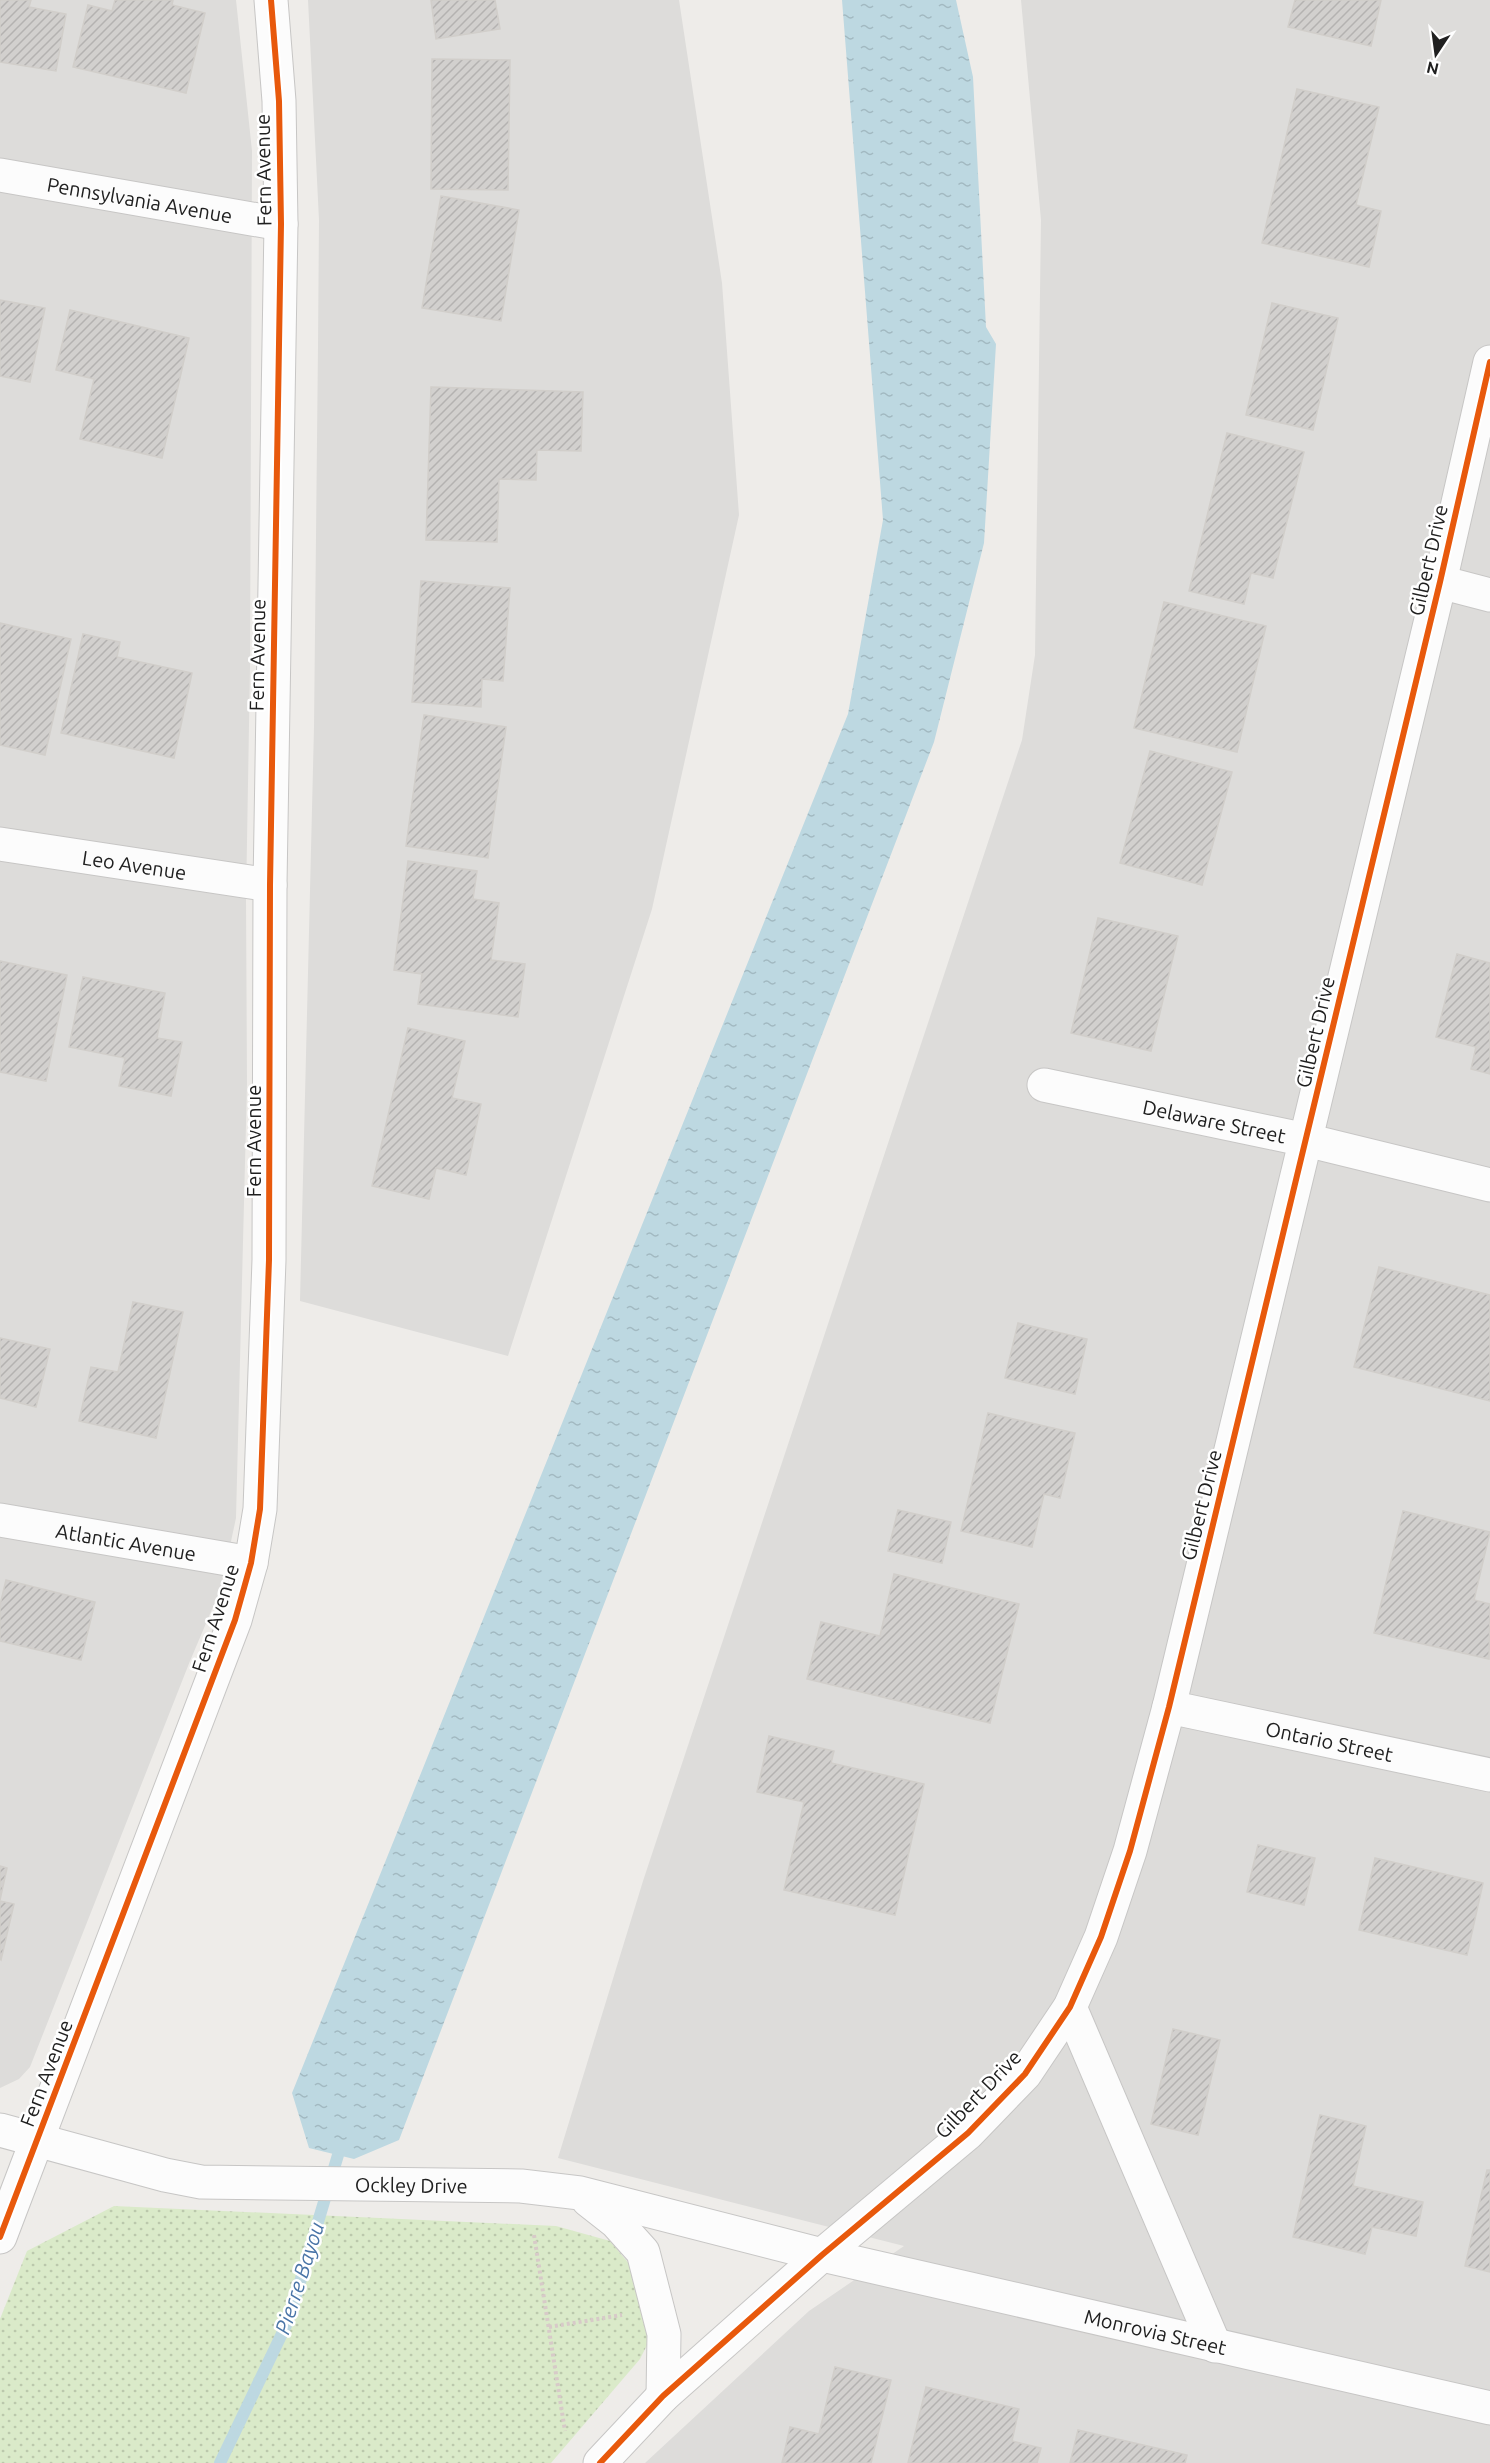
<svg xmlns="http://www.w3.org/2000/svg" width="1490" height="2463" font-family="Ubuntu,sans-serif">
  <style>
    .residential { fill: #dddcda }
    .grass { fill: url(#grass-dots) }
    .water { fill: url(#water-ripples) }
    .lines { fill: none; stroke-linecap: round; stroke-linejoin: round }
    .stream { stroke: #bdd8e1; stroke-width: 12 }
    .building { fill: url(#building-hatch); stroke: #d1ceca; stroke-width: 1.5 }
    .minor-casing { stroke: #c7c6c5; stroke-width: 35 }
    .tertiary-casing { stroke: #c7c6c5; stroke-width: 35 }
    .path { stroke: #d7cac8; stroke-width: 4; stroke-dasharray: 3 3; stroke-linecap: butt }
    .minor { stroke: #fcfcfc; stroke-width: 33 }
    .tertiary { stroke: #fcfcfc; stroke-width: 33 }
    .cycleway-casing { stroke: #fff; stroke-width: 10 }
    .cycleway { stroke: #e8590c; stroke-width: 6 }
    .labels { text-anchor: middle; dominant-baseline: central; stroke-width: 5; stroke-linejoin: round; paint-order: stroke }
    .street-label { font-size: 20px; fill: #202020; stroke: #fff }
    .water-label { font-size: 21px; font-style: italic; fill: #4a75a7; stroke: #fff }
  </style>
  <defs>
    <pattern id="grass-dots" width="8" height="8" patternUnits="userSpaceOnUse" patternTransform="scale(1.5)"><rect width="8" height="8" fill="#daeac9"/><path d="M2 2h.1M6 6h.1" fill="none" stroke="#bbc8ac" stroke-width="1.8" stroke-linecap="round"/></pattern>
    <pattern id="water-ripples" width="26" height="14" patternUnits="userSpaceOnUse" patternTransform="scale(1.5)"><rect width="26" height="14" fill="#bdd8e1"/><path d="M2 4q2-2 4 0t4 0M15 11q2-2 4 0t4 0" fill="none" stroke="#a2b9c1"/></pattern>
    <pattern id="building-hatch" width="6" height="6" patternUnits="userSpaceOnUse" patternTransform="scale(1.5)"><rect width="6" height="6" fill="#d2d0ce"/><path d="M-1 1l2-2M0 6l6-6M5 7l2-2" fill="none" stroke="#b4b2b1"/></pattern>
  </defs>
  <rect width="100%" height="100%" fill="#eeece9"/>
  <path class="residential" d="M0 0H236L252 151 250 667 246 900 247 1084 236 1518 221 1588 190 1661 30 2067 19 2079 0 2088Z
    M308 0H679L722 283 739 515 652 909 508 1356 300 1301 314 727 318 346 319 220Z
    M1021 0H1490V2463H645L809 2311 904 2246 558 2158 643 1881 1022 740 1035 655 1041 220Z"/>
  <path class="grass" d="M114 2206 556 2226 610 2241 631 2266 649 2341 640 2359 551 2463H0V2319L27 2251Z"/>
  <path class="water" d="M842 0H956L973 77 986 327 996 344 984 543 934 742 399 2140 354 2159 309 2148 292 2093 848 714 883 520Z"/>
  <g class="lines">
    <path class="stream" d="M220 2463 289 2319 338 2155"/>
  </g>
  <path class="building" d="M0 0H31L29 7 66 14 56 71 0 62Z
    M115 0H173L172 5 205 13 186 93 73 67 88 5 112 11Z
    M431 0H495L500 29 436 39Z
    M1295 0H1381L1371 46 1288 27Z
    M432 59 510 60 508 190 431 189Z
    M1297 89 1379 107 1356 205 1381 211 1369 267 1262 243Z
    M441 196 519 210 501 321 422 308Z
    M0 300 45 308 30 382 0 376Z
    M1272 303 1338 318 1313 430 1246 415Z
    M70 310 189 338 162 458 80 439 94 379 56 370Z
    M431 387 583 392 581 451 537 450 536 480 499 479 497 542 426 540Z
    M1227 433 1304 452 1273 578 1251 573 1244 604 1189 591Z
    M421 581 510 588 503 681 482 679 481 707 412 702Z
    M1164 602 1266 626 1237 752 1134 728Z
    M0 623 71 639 45 755 0 745Z
    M83 634 120 642 117 657 192 673 174 758 61 733Z
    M424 715 506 727 488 858 406 846Z
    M1150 751 1232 772 1202 885 1120 863Z
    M408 861 477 871 473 899 499 903 491 960 525 964 518 1017 418 1004 422 974 394 970Z
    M1098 918 1178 936 1151 1051 1071 1033Z
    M1457 954 1490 963V1074L1471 1069 1476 1047 1436 1037Z
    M0 961 67 975 46 1081 0 1072Z
    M83 977 165 993 157 1038 182 1042 171 1096 119 1086 125 1058 69 1047Z
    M408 1028 465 1041 452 1098 481 1104 466 1175 436 1168 429 1199 372 1186Z
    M1379 1267 1490 1295V1401L1354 1367Z
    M133 1302 183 1312 156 1438 79 1421 91 1367 118 1372Z
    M1018 1323 1087 1339 1075 1394 1005 1378Z
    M0 1338 50 1349 36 1407 0 1398Z
    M988 1413 1075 1433 1060 1498 1044 1494 1032 1547 961 1531Z
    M898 1510 951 1522 942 1563 888 1551Z
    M1403 1511 1490 1532 1474 1600 1490 1604 1489 1659 1374 1633Z
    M894 1574 1019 1604 990 1723 807 1679 821 1622 880 1636Z
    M6 1580 95 1602 81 1660 0 1641V1605Z
    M769 1736 834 1751 831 1763 924 1784 895 1915 784 1890 804 1802 757 1792Z
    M1258 1845 1315 1858 1304 1905 1247 1892Z
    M1375 1858 1483 1883 1467 1955 1359 1930Z
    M0 1866 7 1868 0 1900Z
    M0 1901 14 1904 1 1960 0 1959Z
    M1173 2029 1220 2040 1198 2135 1151 2124Z
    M1320 2115 1366 2126 1353 2186 1423 2202 1416 2236 1372 2227 1365 2254 1293 2237Z
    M1487 2170H1490V2272L1465 2266Z
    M835 2367 891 2380 871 2463H782L790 2427 819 2434Z
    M926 2387 1019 2409 1012 2441 1041 2448 1037 2463H908Z
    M1078 2430 1187 2455 1185 2463H1070Z"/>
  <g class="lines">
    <g class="minor-casing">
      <g id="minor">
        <path id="s1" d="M0 175 281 224"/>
        <path d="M1440 582 1490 595"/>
        <path id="s2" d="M0 844 270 885"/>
        <path id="s3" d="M1044 1085 1306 1140 1490 1185"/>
        <path id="s4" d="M0 1520 251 1563"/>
        <path id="s5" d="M1169 1707 1490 1775"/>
        <path d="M1070 2007 1215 2346"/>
      </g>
    </g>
    <g class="tertiary-casing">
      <g id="tertiary">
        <path id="s6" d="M0 2130 165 2175 201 2182 521 2186 580 2193 822 2255 1490 2408"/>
        <path d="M588 2200 616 2222 643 2252 664 2334 663 2396"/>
        <path d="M0 2237 235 1620 251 1563 260 1509 269 1260 270 885 281 224 279 101 271 0"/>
        <path d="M600 2463 663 2396 822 2255 968 2133 1025 2074 1070 2007 1101 1937 1130 1851 1169 1707 1440 582 1490 362"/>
      </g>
    </g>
    <path class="path" d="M534 2235 565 2431
      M549 2327 622 2315"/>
    <use href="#minor" class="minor"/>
    <use href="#tertiary" class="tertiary"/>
    <g class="cycleway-casing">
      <path id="cycleway" d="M0 2237 235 1620 251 1563 260 1509 269 1260 270 885 281 224 279 101 271 0
        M600 2463 663 2396 822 2255 968 2133 1025 2074 1070 2007 1101 1937 1130 1851 1169 1707 1440 582 1490 362"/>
    </g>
    <use href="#cycleway" class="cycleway"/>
  </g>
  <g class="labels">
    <g class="street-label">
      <text transform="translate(263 170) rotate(-91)">Fern Avenue</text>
      <text stroke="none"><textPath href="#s1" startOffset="142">Pennsylvania Avenue</textPath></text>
      <text transform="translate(1428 560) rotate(-77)">Gilbert Drive</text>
      <text transform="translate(257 655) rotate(-89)">Fern Avenue</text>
      <text stroke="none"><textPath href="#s2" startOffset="136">Leo Avenue</textPath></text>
      <text transform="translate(1315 1032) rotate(-77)">Gilbert Drive</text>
      <text stroke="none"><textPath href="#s3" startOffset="174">Delaware Street</textPath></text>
      <text transform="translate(253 1141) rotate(-90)">Fern Avenue</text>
      <text transform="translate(1201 1505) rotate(-76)">Gilbert Drive</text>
      <text stroke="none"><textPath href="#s4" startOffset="128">Atlantic Avenue</textPath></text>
      <text transform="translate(215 1618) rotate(-72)">Fern Avenue</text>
      <text stroke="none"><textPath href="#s5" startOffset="164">Ontario Street</textPath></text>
      <text transform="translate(46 2073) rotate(-69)">Fern Avenue</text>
      <text transform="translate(978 2094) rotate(-46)">Gilbert Drive</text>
      <text stroke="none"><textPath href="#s6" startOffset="418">Ockley Drive</textPath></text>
      <text stroke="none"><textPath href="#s6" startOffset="1179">Monrovia Street</textPath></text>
    </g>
    <g class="water-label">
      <text transform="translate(299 2278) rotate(-72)">Pierre Bayou</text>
    </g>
  </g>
  <g transform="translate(1436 54) rotate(193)" stroke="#ffffff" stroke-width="4.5" paint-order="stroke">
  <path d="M0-4.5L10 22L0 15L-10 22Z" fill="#202020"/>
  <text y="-9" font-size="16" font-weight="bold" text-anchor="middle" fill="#202020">N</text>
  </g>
</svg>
